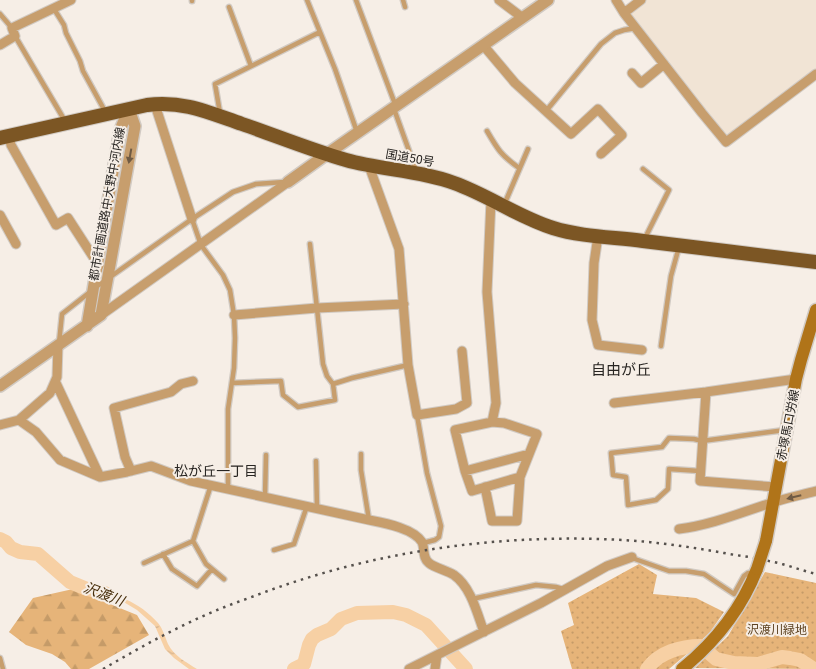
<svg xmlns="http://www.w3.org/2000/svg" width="816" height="669" font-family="Roboto,'Noto Sans JP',sans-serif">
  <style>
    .built { fill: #f1e4d5 }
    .forest { fill: url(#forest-firs) }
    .park { fill: url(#park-dots) }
    .water { fill: url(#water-ripples) }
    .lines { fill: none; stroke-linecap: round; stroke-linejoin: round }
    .river { stroke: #f7d0a4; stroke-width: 14 }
    .service-casing { stroke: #d1cac3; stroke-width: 7 }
    .minor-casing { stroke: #d1cac3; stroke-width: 11 }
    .tertiary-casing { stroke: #d1cac3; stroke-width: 14 }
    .secondary-casing { stroke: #d1cac3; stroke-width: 15 }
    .trunk-casing { stroke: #d1cac3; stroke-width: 16 }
    .service { stroke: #c79e6d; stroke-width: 4.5 }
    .minor { stroke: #c79e6d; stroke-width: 9 }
    .tertiary { stroke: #c79e6d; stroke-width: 11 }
    .secondary { stroke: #b07419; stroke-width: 12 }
    .trunk { stroke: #7c5624; stroke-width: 14 }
    .rail { stroke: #56514d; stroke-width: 2.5; stroke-dasharray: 2.5 5; stroke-linecap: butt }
    .secondary-bridge-casing { stroke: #d1cac3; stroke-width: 15; stroke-linecap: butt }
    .secondary-bridge { stroke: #b07419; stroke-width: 12 }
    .oneway { fill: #705b44 }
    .labels { text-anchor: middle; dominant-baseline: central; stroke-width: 4; stroke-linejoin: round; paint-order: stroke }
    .street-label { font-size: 12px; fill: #282522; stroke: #f6eee6 }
    .park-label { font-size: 12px; fill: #5d4221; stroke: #f6eee6 }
    .neighbourhood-label { font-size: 14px; fill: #282522; stroke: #f6eee6 }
    .water-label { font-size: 14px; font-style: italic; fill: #482f0c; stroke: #f6eee6 }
    .quarter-label { font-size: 15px; fill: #282522; stroke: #f6eee6 }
  </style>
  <defs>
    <pattern id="forest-firs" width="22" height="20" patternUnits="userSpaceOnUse" patternTransform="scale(1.25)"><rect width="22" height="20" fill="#e6b479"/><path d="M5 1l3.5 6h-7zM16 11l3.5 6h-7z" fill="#c59b68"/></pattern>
    <pattern id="park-dots" width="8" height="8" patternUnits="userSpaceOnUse" patternTransform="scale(1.25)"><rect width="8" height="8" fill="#e6b479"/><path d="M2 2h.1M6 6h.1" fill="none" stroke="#c59b68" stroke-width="1.8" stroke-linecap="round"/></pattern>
    <pattern id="water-ripples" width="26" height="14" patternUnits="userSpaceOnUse" patternTransform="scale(1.25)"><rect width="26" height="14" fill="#f7d0a4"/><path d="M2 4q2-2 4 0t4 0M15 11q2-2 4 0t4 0" fill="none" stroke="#d4b28d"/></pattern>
  </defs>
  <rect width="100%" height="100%" fill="#f6eee6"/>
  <path class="built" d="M646 0H816V69L726 138 628 14Z"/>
  <path class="forest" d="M73 589 137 615 149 635 89 669H71L65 662 52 654 26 645 9 632 33 598Z"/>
  <path class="park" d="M639 564 657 575 653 594 696 598 724 612 710 632 688 653 669 669H572L561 631 574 625 568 603Z
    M765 572 816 583V669L695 668 728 636Z"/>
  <path class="water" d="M88 587C114 593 140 602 158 623 163 629 165 637 168 644 174 656 186 662 197 669H189L174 658 165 649 155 626 137 610 122 601 107 595 86 590Z"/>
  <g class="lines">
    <path class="river" d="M0 539 6 542 11 548 20 552 38 554 70 582 87 589 105 593
      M294 669 304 664 309 645 312 639 317 635 331 629 341 619 357 613 393 612 406 615 426 625 466 669
      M647 669C659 652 681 646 701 646L716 659 734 663 758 664 782 657 790 658 800 660 814 669"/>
    <g class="service-casing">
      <path id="service" d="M192 0V1
        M307 0 335 69 357 132
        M356 0 395 104
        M403 0 405 7
        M229 7 251 66
        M54 9 64 25 66 33 80 61 83 71 106 113
        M0 14 12 28
        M15 36 65 121
        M394 109 416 170
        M546 111 601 44 615 33 624 30 636 28
        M220 113 215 84 320 32
        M487 131C498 150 501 155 519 168
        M643 169 669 190 644 240
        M504 205 528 149
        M192 219 201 245 223 275 230 290 234 315 235 338 234 368 228 409V489
        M310 244 323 364 327 376 333 384
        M96 287 192 219 233 192 256 184 284 182
        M59 343 62 314 90 292
        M661 346 671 276 679 247
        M232 383 281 381 283 395 298 407 335 400 333 384 352 378 408 365
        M417 415 427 473 441 526 439 537 435 540 423 543
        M361 454V470L369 520
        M316 461 317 508
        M700 471 669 469 668 489 656 500 628 505 626 477 613 475 611 453 662 447 669 438 694 439 702 441 785 430
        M211 485 193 541 206 564 224 579
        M265 497 266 455
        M274 550 294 544 307 506
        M163 554 172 569 197 586 212 569
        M632 558 669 571H686L704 574 734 594 744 576 748 573H754
        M144 563 193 541
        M472 599 536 585 556 587 563 589
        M0 658 3 669"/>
    </g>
    <g class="minor-casing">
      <path id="minor" d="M499 0 523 18
        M616 0 624 13
        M641 0 624 13 702 113 726 142 816 74
        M0 45 15 36 12 28 71 0
        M483 45 515 83 571 134 598 109 622 135 601 154
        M632 73 641 83 664 64
        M157 104V111L192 219
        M9 136 11 145 56 225 68 218 99 266
        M369 166 399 249 408 365 417 415 456 409 467 403 462 351
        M491 200 487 292 496 403 492 422 455 430 465 471 472 491 520 477 537 434 504 423 492 422
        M0 215 16 244
        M598 236 594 263 592 320 598 345 642 350
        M101 315 288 182
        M234 315 317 308 404 304
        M56 383 100 477
        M706 392 700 481 776 487
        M614 403 706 392 796 379
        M19 420 36 432 60 460 100 477 127 472 151 466 191 481 369 520C384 523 413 528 422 542 425 548 422 558 429 563 435 568 446 570 454 575 471 587 477 613 484 632
        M0 425 19 420 50 393 57 377 58 345
        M131 471 125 457 114 408 171 392 181 384 193 381
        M465 471 529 454
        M485 487 492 521H517L520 477
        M679 529C711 525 740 513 771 503 786 498 801 495 816 491
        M409 669 541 603 607 566 632 557
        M435 669 437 655"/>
    </g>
    <g class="tertiary-casing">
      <path id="tertiary" d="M288 182 327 154 548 0
        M87 326 120 130 129 109
        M0 386 101 315 135 126 129 109"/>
    </g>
    <g class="secondary-casing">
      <path id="secondary" d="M766 541 796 379 801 360 816 310
        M682 669C715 642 741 610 757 569"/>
    </g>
    <g class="trunk-casing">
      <path id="trunk" d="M0 138 147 105C183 100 210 113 242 124 277 136 311 150 346 160 381 170 419 170 454 183 488 195 518 217 553 228 582 237 613 237 643 241 701 248 758 255 816 262"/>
    </g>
    <use href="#service" class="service"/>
    <use href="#minor" class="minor"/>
    <use href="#tertiary" class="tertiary"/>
    <use href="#secondary" class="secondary"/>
    <use href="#trunk" class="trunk"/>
    <path class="rail" d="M103 669C129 654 155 639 182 626 204 615 226 606 249 598 368 552 495 533 623 540 657 542 691 547 724 553 739 556 754 557 769 561 785 564 800 570 816 574"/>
    <g class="secondary-bridge-casing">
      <path id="secondary-bridge" d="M757 569 766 541"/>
    </g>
    <use href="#secondary-bridge" class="secondary-bridge"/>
  </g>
  <defs><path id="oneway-solid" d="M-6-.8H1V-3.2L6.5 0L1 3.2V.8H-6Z" transform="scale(1.25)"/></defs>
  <g class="oneway">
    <use href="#oneway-solid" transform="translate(130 156) rotate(100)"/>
    <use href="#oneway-solid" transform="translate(794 497) rotate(166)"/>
  </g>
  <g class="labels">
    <g class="street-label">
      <text transform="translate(410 158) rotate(10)">国道50号</text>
      <text transform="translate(107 204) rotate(-80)">都市計画道路中大野中河内線</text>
      <text transform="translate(788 425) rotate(-79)">赤塚馬口労線</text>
    </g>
    <g class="park-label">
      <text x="777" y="630">沢渡川緑地</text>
    </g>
    <g class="neighbourhood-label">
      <text x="216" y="471">松が丘一丁目</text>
    </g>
    <g class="water-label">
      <text transform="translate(104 594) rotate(21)">沢渡川</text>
    </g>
    <g class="quarter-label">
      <text x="621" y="370">自由が丘</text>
    </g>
  </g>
</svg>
